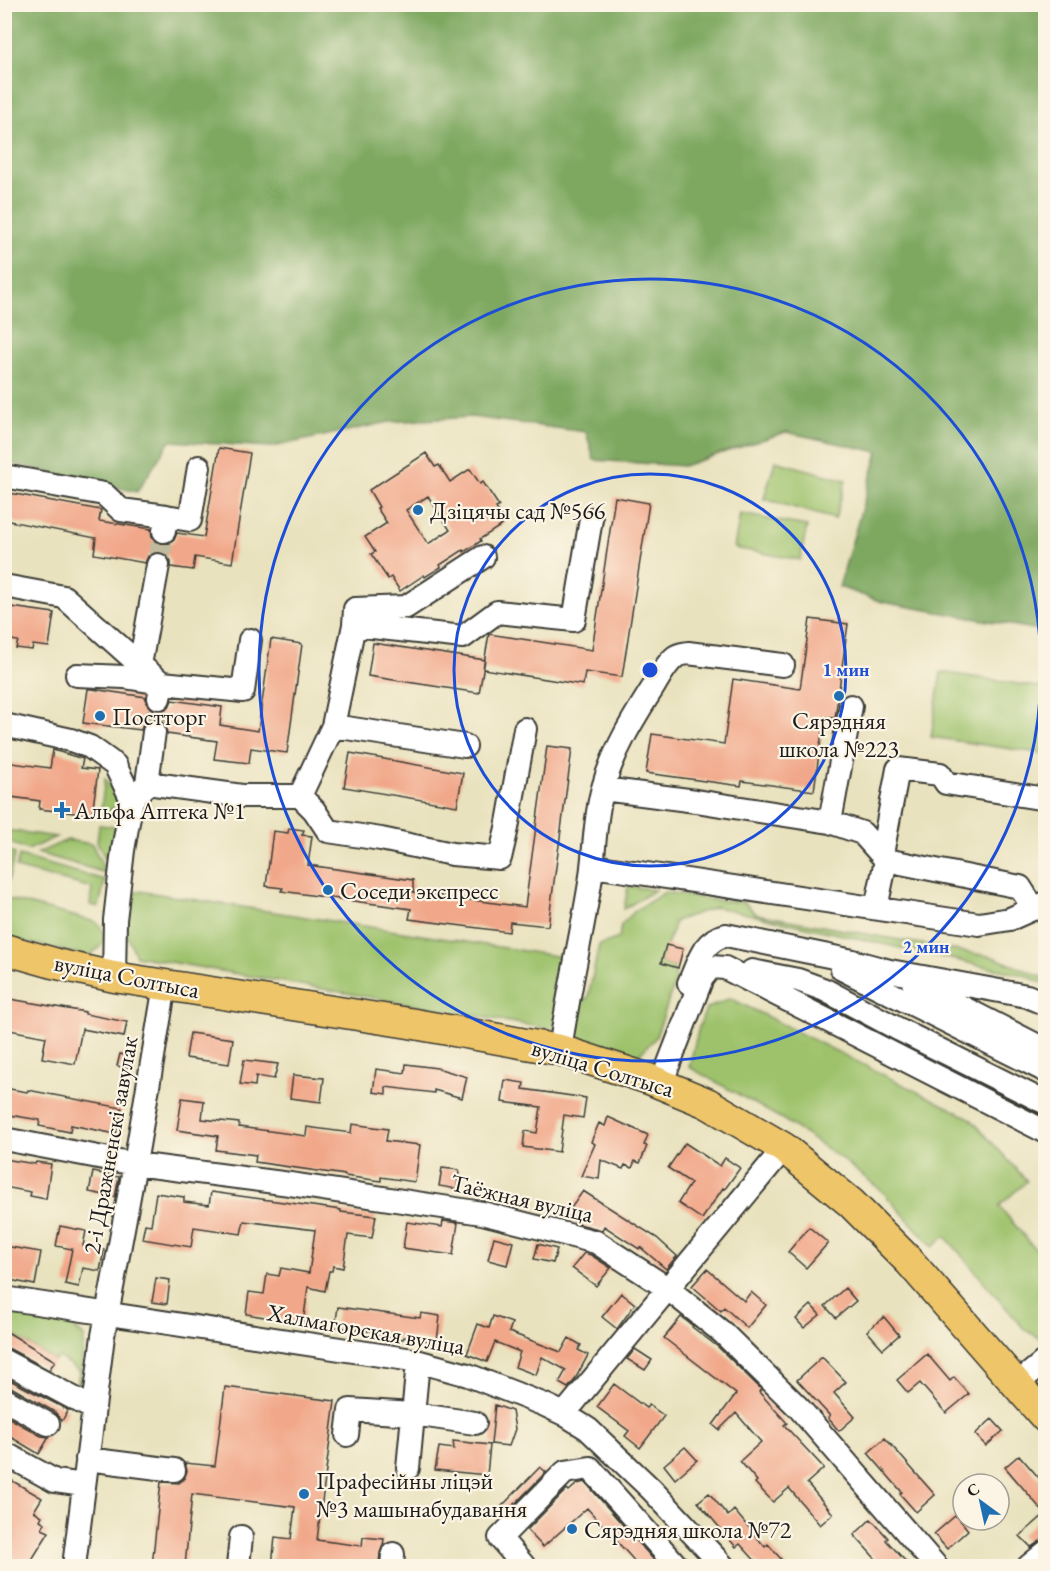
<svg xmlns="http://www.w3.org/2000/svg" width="1050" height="1571" font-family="'EB Garamond',serif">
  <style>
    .green { fill: #9ec26c; stroke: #5d6f44; stroke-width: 1.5 }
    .forest { fill: #7ea860; stroke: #4d623e; stroke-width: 1.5 }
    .building { fill: #f1a789; fill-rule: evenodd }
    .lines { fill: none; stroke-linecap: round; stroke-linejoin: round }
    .minor-tunnel { stroke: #c0ba9e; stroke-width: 22; stroke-dasharray: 22 11; stroke-linecap: butt }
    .minor-casing { stroke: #3b3a34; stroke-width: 26 }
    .major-casing { stroke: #3b3a34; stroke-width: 33 }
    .minor { stroke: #fff; stroke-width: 22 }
    .major { stroke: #eec569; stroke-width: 30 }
    .ring { fill: none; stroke: #1d4ed8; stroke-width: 3 }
    .poi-dot { fill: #1f6fb2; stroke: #fcf5e5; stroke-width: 2 }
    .labels { text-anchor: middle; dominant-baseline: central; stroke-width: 4.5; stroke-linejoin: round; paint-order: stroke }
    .poi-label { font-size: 24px; fill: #1c1c1c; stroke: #fcf5e5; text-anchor: start }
    .street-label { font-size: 24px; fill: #1c1c1c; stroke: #fcf5e5 }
    .centre { fill: #1d4ed8; stroke: #fcf5e5; stroke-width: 3 }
    .ring-label { font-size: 18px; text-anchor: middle; font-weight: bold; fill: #1d4ed8; stroke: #fcf5e5; stroke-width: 4.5; stroke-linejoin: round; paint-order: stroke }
  </style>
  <rect width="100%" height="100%" fill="#fcf5e5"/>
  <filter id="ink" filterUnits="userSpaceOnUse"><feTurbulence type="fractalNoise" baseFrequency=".0167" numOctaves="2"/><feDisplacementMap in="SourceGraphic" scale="12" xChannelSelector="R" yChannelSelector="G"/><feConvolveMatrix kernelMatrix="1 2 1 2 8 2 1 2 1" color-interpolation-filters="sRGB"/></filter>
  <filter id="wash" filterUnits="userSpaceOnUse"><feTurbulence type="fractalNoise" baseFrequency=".008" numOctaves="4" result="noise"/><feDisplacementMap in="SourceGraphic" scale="24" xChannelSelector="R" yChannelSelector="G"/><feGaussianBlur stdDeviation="1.35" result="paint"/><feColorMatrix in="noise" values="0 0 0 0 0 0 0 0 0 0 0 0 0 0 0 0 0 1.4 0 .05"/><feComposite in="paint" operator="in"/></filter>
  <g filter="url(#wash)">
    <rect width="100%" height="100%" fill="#e9e2be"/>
    <path class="green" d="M775 461 846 480 835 519 764 499Z
      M740 514 807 526 800 560 734 548Z
      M941 672 1045 688V754L931 737Z
      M105 779 122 799 120 804 100 817Z
      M99 825 117 827 111 870 97 842Z
      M4 830H5L56 837 28 850 5 841Z
      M67 840 92 844 106 873 38 853Z
      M5 850 15 854 5 893 4 850Z
      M19 856 105 880 99 907 90 905 92 888 16 868Z
      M628 886 655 890 624 909Z
      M139 891 569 958 555 1030 136 956 124 929 129 895Z
      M665 892 714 900 744 902 756 914 993 957 1045 978V984L1023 975 716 907 675 921 661 963 674 967 676 979 656 1037 640 1054 634 1057H627L579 1043C567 1031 573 1018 576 1002L588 998 599 945 619 938 621 925 636 910Z
      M4 898 96 922C112 936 103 946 89 956L5 938Z
      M730 998 970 1118 1027 1181 999 1206 1045 1261V1341L1025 1330 945 1236 933 1247 882 1191 839 1157 782 1119 689 1067 699 1027 706 1009Z
      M4 1311 64 1317 84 1337 79 1391 77 1389 79 1371 58 1357 55 1361 5 1330Z"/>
    <path class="forest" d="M5 5H1045V631L882 602 839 587 878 452 786 432 683 466 594 460 586 432 472 417 389 422 272 447 170 441 137 492 5 462Z"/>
    <g id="blocks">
      <path class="building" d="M219 448 250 453 232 563 195 557 193 570 171 567V561L167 555 160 552 153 553 148 556 145 563 94 554 96 538 4 520V492L101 510 99 521 151 529 152 537 156 542 162 544 170 543 174 540 177 533 204 537Z
        M426 453 435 467 439 465 450 482 470 469 480 484 483 482 499 506 496 508 505 523 480 539 481 541 464 552 463 550 440 565 441 567 425 577 424 575 400 591 391 577 388 579 371 554 375 552 365 537 387 523 377 508 379 507 369 490ZM428 496 450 530 428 544 406 510Z
        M615 497 649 503 622 677 585 672 583 685 483 669 489 634 592 650Z
        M4 606 54 613 49 647 33 645 32 650 16 648 18 641 4 639Z
        M810 619 848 624 835 718 824 717 814 791 742 781 741 786 646 773 652 734 724 744 733 679 800 689Z
        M271 639 302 644 287 753 251 748 249 763 214 759 217 741 167 734 166 726 162 721 156 719 148 720 143 724 141 730 83 723 88 689H92L146 697V703L150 708 157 711H164L169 707 172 700 222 707 220 725 258 731Z
        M373 643 485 660 479 693 368 676Z
        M547 746 572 749 548 926 510 922 509 932 409 919 411 909 281 891 283 888 266 886 273 831 288 833 289 828 304 830 302 835 312 836 308 865 413 880V892L525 907Z
        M53 750 83 759 81 768 98 770 92 815 39 809 40 801 4 796V762L50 768Z
        M350 753 463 773 457 806 344 787Z
        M666 945 683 949 678 968 661 963Z
        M10 999 85 1012V1014L127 1022 124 1037 82 1029 75 1064 42 1058 46 1037 4 1029Z
        M190 1033 233 1039 229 1064 186 1058Z
        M120 1054 134 1057 132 1069 117 1066Z
        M244 1060 278 1064 274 1079 256 1076 255 1086 240 1084Z
        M406 1064 437 1068 467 1077 462 1098 434 1090V1093L386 1087V1094L373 1092 376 1069 405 1073Z
        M293 1075 324 1078 321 1102 290 1098Z
        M505 1080 524 1083 523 1089 586 1098 583 1118 564 1115 559 1152 523 1147 525 1131 537 1133 541 1107 502 1102Z
        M4 1088 27 1092 28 1090 122 1108 116 1134 71 1125 70 1132 39 1126 40 1120 4 1114Z
        M182 1098 204 1101 202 1119 239 1123V1127L306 1136 307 1127 351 1133 352 1124 388 1129 386 1141 420 1145 415 1182 381 1177V1181L345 1176V1175L255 1162 256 1155 216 1150 218 1136 177 1130Z
        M608 1117 648 1135 644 1145 647 1146 640 1163 635 1161 632 1168 625 1165 623 1169 601 1160 599 1179 581 1176 595 1144 591 1142 599 1123 605 1126Z
        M685 1143 720 1166 725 1158 740 1168 725 1189 723 1188 702 1219 678 1203 691 1183 668 1168Z
        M4 1159 35 1164 36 1162 51 1164 46 1199 30 1196 31 1192 4 1187Z
        M442 1168 459 1170 457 1189 439 1186Z
        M93 1172 119 1177 115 1197 89 1192Z
        M583 1191 657 1238 677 1256 666 1269 640 1247 639 1249 604 1226 602 1230 579 1224 566 1215Z
        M211 1192 341 1210V1212L376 1216 372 1238 348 1235 343 1268 333 1266 332 1271H329L325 1291 308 1287 303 1324 283 1322V1320L246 1314 249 1292 264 1294 267 1274 279 1276 281 1268 309 1273 315 1230 244 1221 241 1234 194 1227 191 1247 142 1239 145 1224 151 1225 156 1193 184 1197V1202L209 1205Z
        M443 1221 458 1223 453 1255 403 1248 407 1222 442 1227Z
        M60 1226 86 1231 83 1246 104 1250 100 1271 83 1268 79 1287 65 1284 72 1249 56 1246Z
        M809 1227 828 1243 806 1268 788 1252Z
        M494 1237 513 1242 507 1265 488 1260Z
        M538 1244 557 1249 553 1263 534 1259Z
        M4 1246 41 1252 35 1285 4 1279Z
        M584 1253 591 1255 611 1268 596 1286 572 1268Z
        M707 1269 744 1301 751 1292 766 1305 747 1328 724 1307 721 1311 692 1286Z
        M156 1278 170 1280 167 1304 152 1302Z
        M845 1288 856 1301 836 1318 825 1306Z
        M621 1293 635 1304 617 1329 602 1317Z
        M811 1305 820 1315 804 1328 796 1319Z
        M338 1307 420 1318 421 1313 440 1316 437 1342 404 1337 403 1339 377 1336V1332L335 1327Z
        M493 1316 512 1323 509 1332 561 1352 569 1338 581 1345 578 1350 588 1355 574 1381 568 1388 559 1383 566 1370 542 1357 536 1375 515 1367 520 1352 495 1342 487 1362 467 1354 478 1324 489 1328Z
        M681 1317 693 1326 692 1327 718 1347 761 1389 759 1392 787 1423 784 1425 824 1468 807 1483 833 1514 820 1525 789 1488 773 1502 755 1483 757 1481 740 1461 761 1442 736 1413 719 1430 713 1425 736 1394 664 1338Z
        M884 1317 899 1335 883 1349 867 1331Z
        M4 1330 55 1361 49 1370 10 1349 4 1348Z
        M635 1349 652 1360 645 1370 627 1359Z
        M927 1354 950 1381 954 1377 969 1394 946 1413 920 1383 908 1393 897 1380Z
        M822 1357 846 1382 834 1393 855 1417 839 1431 828 1418 830 1416 797 1380Z
        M4 1377 68 1410 62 1421 55 1412 11 1387 4 1386Z
        M614 1384 646 1408 649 1405 664 1416 640 1448 625 1436 629 1431 597 1407Z
        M225 1387 335 1401 317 1540 362 1546 363 1537 384 1539 383 1545 380 1553 379 1566H272L275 1537 291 1539 295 1507 192 1494 185 1566H152L161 1482 179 1483 184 1479 187 1471 185 1463 215 1466Z
        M495 1405 512 1411 515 1429 509 1446 491 1444Z
        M4 1415 41 1436 49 1437 39 1454 4 1433Z
        M992 1419 1003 1431 986 1446 975 1434Z
        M885 1438 935 1495 916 1512 900 1494 902 1492 868 1453Z
        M453 1441 490 1445 487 1475 435 1470 439 1447 454 1449Z
        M685 1447 697 1460 675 1479 664 1465Z
        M1019 1455 1046 1486V1537L1031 1547 1020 1536 1045 1514 1005 1467Z
        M540 1467 546 1472 505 1514 500 1508Z
        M4 1476 42 1498 34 1511 42 1516 40 1520 45 1523 42 1529 49 1532 28 1566H4Z
        M585 1482 659 1566H639L587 1508 543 1547 527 1530 567 1489 569 1491 577 1484Z
        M709 1493 728 1516 734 1510 765 1547 768 1544 787 1566H760L740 1544 736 1547 698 1502Z
        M956 1515 968 1530 947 1549 934 1534Z
        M871 1519 888 1538 886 1540 910 1566H882L854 1535Z"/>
    </g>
  </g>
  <g filter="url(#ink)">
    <use href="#blocks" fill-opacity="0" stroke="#3b3a34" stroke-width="1.5"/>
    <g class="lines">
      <path class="minor-tunnel" d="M158 565 164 531
        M154 732 159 698"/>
      <g class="minor-casing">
        <path id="minor" d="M4 476 104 494 121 510 166 516
          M164 531 166 516 190 520 199 467
          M158 565 140 665 162 683 159 698
          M4 586 64 597 140 665
          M354 625 355 609 406 607 483 557
          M77 675 124 677 162 683 243 691 250 640
          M4 725 71 740 90 747 115 765 132 800
          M333 726 465 746
          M147 783 154 732
          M603 789 696 801 830 822 862 833 886 860
          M300 796 333 726 354 625 463 637 497 612 574 620 591 519
          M830 822 851 706
          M882 854 898 769 940 774 946 783 1046 799
          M593 866 979 924 1010 919 1046 903
          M876 908 886 860 1020 887 1034 909
          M842 969 1046 1071
          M752 971 798 980 825 990 900 1030 1046 1103
          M114 977 115 920 123 850 132 800 147 783 242 796H300L314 810 328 831 381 839 452 854 500 858 507 828 525 729
          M913 982 1046 1050
          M689 983C698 964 702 940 726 935L853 961 890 971 1027 996 1046 1004
          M560 1050C568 994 581 939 590 883 595 852 594 819 603 788 613 751 633 719 654 686 660 676 666 664 675 657 679 654 684 654 688 653L783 665
          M661 1084 702 978 711 967 725 968 1046 1132
          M4 1139 135 1164 290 1184 482 1213 596 1242 667 1288 723 1333 799 1408 936 1566
          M4 1298 413 1360 468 1375 545 1405 564 1414 588 1429 651 1489 723 1566
          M4 1361 94 1409
          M1017 1384 1046 1360
          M4 1399 48 1424
          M564 1414 784 1148
          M347 1435 350 1410 413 1414 475 1423
          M4 1453 55 1481 84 1485
          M87 1459 174 1470
          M408 1468 418 1362
          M74 1566 103 1336 135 1164 165 985
          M238 1566 241 1537
          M392 1566 393 1554
          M524 1566 500 1538 565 1472 590 1468 677 1566
          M1029 1566 1046 1552"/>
      </g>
      <g class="major-casing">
        <path id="major" d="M4 949 57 964 114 977 409 1023 560 1050 649 1079 707 1103 784 1148 851 1203 909 1261 1046 1418"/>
      </g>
      <use href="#minor" class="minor"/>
      <use href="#major" class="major"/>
    </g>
  </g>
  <g class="ring">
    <circle cx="650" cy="670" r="196"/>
    <circle cx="650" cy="670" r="391"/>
  </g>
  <g class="poi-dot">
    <circle cx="418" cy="510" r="6"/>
    <circle cx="839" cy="696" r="6"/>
    <circle cx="100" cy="716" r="6"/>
    <path d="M59 801h6v6h6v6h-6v6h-6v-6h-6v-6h6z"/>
    <circle cx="328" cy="890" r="6"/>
    <circle cx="304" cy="1494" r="6"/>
    <circle cx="572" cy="1529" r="6"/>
  </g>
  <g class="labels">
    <g class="poi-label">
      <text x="430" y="510">Дзіцячы сад №566</text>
      <text x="112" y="716">Постторг</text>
      <text x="839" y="720" text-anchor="middle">Сярэдняя<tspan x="839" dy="28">школа №223</tspan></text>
      <text x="74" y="810">Альфа Аптека №1</text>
      <text x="340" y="890">Соседи экспресс</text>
      <text x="316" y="1480">Прафесійны ліцэй<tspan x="316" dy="28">№3 машынабудавання</tspan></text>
      <text x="584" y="1529">Сярэдняя школа №72</text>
    </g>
    <g class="street-label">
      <text transform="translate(127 976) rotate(11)">вуліца Солтыса</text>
      <text transform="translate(603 1068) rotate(17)">вуліца Солтыса</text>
      <text transform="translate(110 1145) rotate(-80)">2-і Дражненскі завулак</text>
      <text transform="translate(522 1198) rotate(13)">Таёжная вуліца</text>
      <text transform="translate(366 1329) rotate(10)">Халмагорская вуліца</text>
    </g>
  </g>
  <circle cx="650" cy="670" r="9" class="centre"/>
  <g class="ring-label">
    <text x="846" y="676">1 мин</text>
    <text x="926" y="953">2 мин</text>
  </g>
  <rect width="1050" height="1571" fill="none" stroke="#fcf5e5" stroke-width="24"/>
  <g transform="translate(981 1502) rotate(327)"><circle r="28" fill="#fcf5e5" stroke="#a29e95" stroke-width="1.5"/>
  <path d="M0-4.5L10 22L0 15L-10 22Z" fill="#1f6fb2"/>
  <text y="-9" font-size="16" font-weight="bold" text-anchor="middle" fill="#1c1c1c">С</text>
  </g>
</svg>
